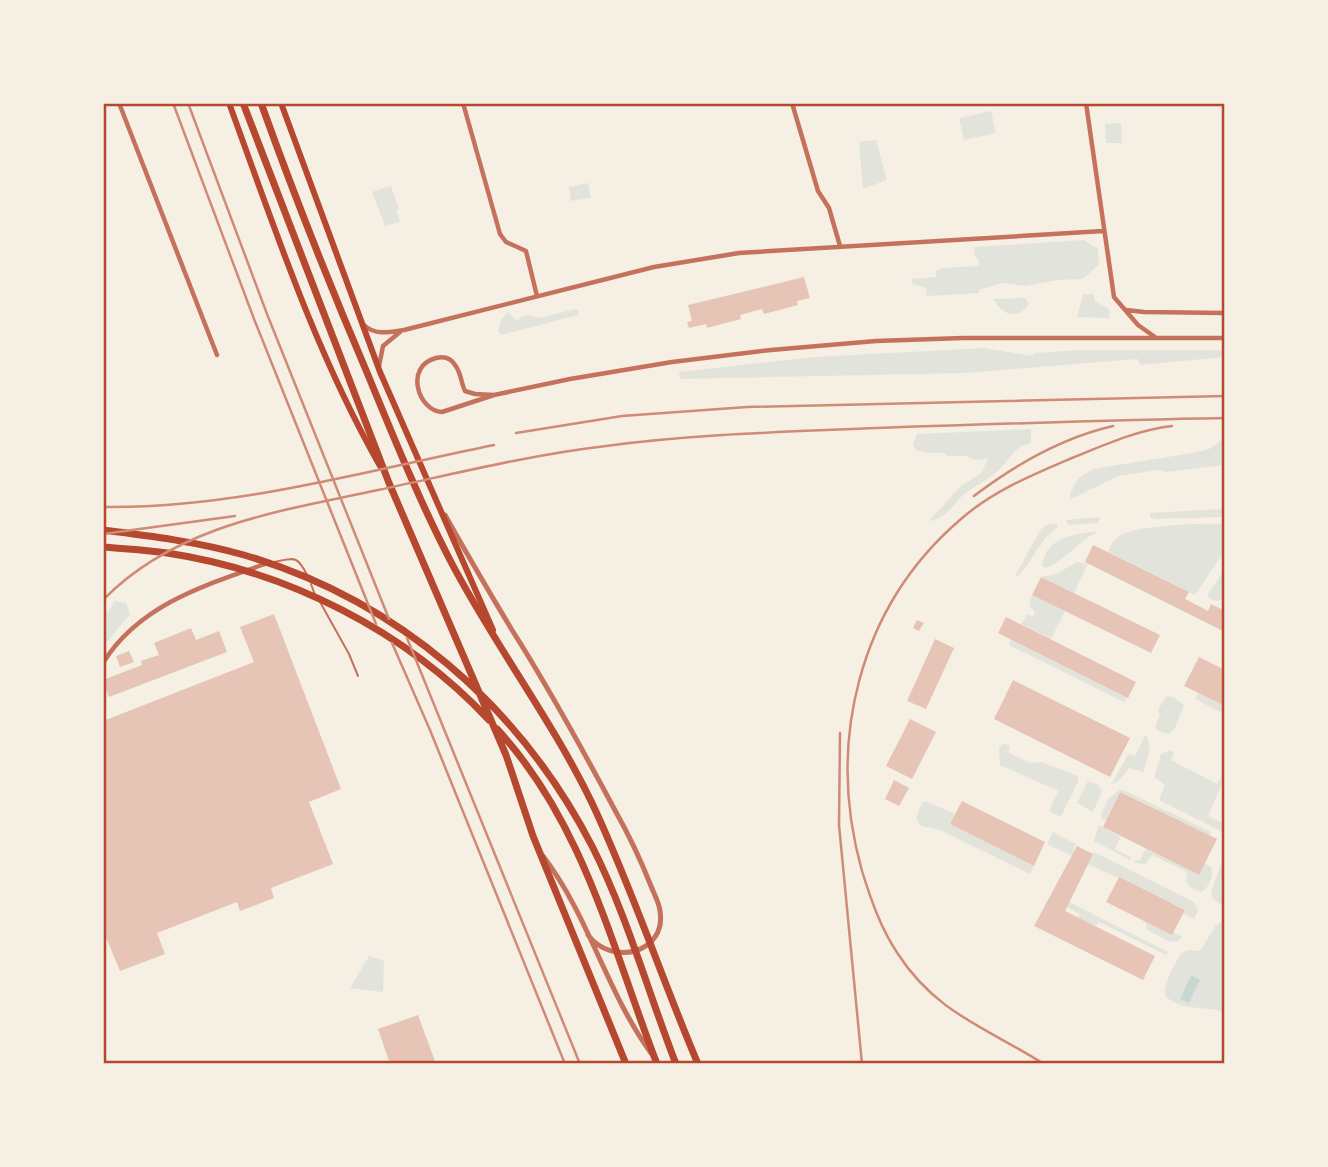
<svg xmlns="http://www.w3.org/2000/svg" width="1328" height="1167" font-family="Arial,sans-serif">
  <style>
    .green { fill: #e2e4dc }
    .water { fill: #c9d6d2 }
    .building { fill: #e6c5b7 }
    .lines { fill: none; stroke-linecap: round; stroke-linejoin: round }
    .service { stroke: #c5725c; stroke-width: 2 }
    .minor { stroke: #c5725c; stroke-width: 4.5 }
    .tertiary { stroke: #c5725c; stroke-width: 5 }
    .secondary { stroke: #b5482f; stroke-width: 6 }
    .primary { stroke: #b5482f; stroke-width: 7 }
    .rail { stroke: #cf8b77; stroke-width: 2.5 }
    .neatline { fill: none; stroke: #b5482f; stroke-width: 2.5 }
  </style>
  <rect width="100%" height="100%" fill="#f6efe4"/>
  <path class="green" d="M991 111 996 133 964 140 959 118Z
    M1121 123 1122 143H1106L1105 124Z
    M876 140 887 180 863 189 859 142Z
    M588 183 591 198 571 201 569 187Z
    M391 186 399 209 396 210 400 222 385 226 372 192Z
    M1084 240 1098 249 1099 265 1082 279 1058 280 1025 286 1002 283 979 290V293L927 296 926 288 913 284 911 279 936 277V271L942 268 979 266V260L975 257 974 247Z
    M1083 294H1094V300L1109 309V318L1077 317Z
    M1026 298 1029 304C1018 321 1002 315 993 299Z
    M575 309 579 310 578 315 501 335 498 331 501 320 508 312 517 321 523 316 528 315 539 318Z
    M985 348 1031 356 1035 353 1078 350H1225V357L1140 365 1138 359 964 373 680 379 679 372 814 357Z
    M1031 429V443C1014 446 1010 459 999 470 988 480 974 486 963 495 953 505 945 520 929 521L960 487 981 473 988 459 976 460 965 456H948L944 453H927L916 450 913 445 917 434Z
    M1225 438V465L1165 472 1159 470 1118 476 1071 499 1070 493 1079 478 1093 469 1198 452 1209 449Z
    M1219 509 1225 510V517L1155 519 1150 517V513Z
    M1100 517 1098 523 1069 525 1066 520Z
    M1057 523V528C1037 540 1033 566 1014 578L1041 529 1049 524Z
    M1225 524V550L1195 595 1108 552C1111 545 1114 539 1121 535 1137 525 1204 523 1225 524Z
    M1091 532H1097C1078 542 1066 559 1046 568L1042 566C1045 540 1069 535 1091 532Z
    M1077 562 1088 564 1074 593 1041 577 1056 574Z
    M1225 568V598C1218 602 1213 602 1207 596Z
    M1032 595 1065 611 1051 639 1021 624 1027 614 1033 616 1035 612 1029 606Z
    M115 601 126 603 130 614 103 647V619Z
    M1011 639 1127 697 1124 702 1009 645Z
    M1198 693 1225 706V714L1195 699Z
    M1166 696 1173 697 1184 705 1174 730 1169 734 1158 731 1155 727 1160 715 1158 710Z
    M1147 736 1150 748 1144 772 1129 768 1120 780 1111 785 1128 754 1135 756 1144 737Z
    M1004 743 1010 746 1009 753 1030 763 1041 762 1078 776V781L1061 817 1049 811 1058 791 1000 765 999 747Z
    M1170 750 1174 753 1171 760 1217 784 1221 777V786L1208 816 1225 824V833L1159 800 1165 785 1154 777 1161 754Z
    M1088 781 1099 785 1102 792 1093 812 1077 803Z
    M1121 789 1211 832 1210 836 1120 792 1106 820 1102 819 1101 814 1109 798Z
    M926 801 955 814 951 824 1034 866 1030 874 940 830 921 826 916 818 922 803Z
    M1099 825 1121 837 1115 849 1131 857 1130 860 1094 841Z
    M1053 832 1076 844 1072 856 1047 844Z
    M1146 849 1199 875 1205 864 1211 867C1214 876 1210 887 1201 892L1190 887 1186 882 1187 872 1152 855 1145 865 1134 862 1136 860 1139 861Z
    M1094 852 1194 902 1198 910 1194 919 1183 913 1184 909 1088 864Z
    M1225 852V907L1213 899 1211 892Z
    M1069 902 1168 952 1166 955 1099 922 1096 926 1078 918 1080 914 1067 907Z
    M1225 920V1012C1205 1006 1181 1011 1165 996V988L1170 973 1181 953 1189 950 1200 951 1216 925Z
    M1145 921 1172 935 1173 932 1182 937 1178 941 1171 942 1147 930Z
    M369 956 384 961 383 992 350 988Z"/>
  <path class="water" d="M1191 975 1200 980 1189 1003 1180 999Z"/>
  <path class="building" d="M804 277 810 298 797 301 798 305 764 314 762 309 740 315 741 319 707 328 706 324 689 328 687 322 692 321 688 305Z
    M1093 545 1189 592 1185 599 1208 611 1211 604 1225 611V632L1085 562Z
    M1041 577 1160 635 1151 653 1032 595Z
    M274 614 341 789 309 802 333 864 271 888 274 898 261 903 240 911 237 902 157 933 165 954 120 971 103 930V721L254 662 240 627Z
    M1006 617 1136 682 1128 698 998 633Z
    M917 620 924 623 919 631 913 628Z
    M191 628 196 640 219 631 227 652 109 697 103 680 142 665 141 661 159 655 154 643Z
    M935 639 954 648 926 709 907 701Z
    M129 651 134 662 120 667 116 656Z
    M1199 657 1225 670V706L1184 686Z
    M1013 680 1130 738 1110 777 994 719Z
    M910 719 936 732 912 779 886 766Z
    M894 780 909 788 899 806 885 799Z
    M1120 792 1217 839 1199 875 1103 827Z
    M962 801 1045 842 1034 866 950 824Z
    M1077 846 1093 854 1065 911 1155 956 1143 980 1034 926Z
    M1119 877 1185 910 1172 935 1106 902Z
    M418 1015 436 1064H390L378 1029Z"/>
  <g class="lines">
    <path class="service" d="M274 562C295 558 297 555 307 575
      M311 584 315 595
      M320 602 349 654 358 676"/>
    <path class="minor" d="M119 103 217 355
      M463 103 500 234 506 242 526 251 537 296
      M792 103 818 191 829 208 840 246
      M1086 103 1114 297 1138 325 1155 337
      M1126 310 1144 312 1225 313
      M364 325C375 336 390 332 404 330L654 267 739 253 1103 231
      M379 366 383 346 400 332
      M494 395 475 394 465 391C461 383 461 372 455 365 451 358 444 356 436 358 404 366 418 411 442 412L494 395 570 379 672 362 771 350 876 341 963 338H1225
      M103 663C139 605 205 585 265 564"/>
    <path class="tertiary" d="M445 515C467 554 489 592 512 630 550 690 584 752 617 814 630 837 641 861 651 886 654 894 659 902 660 911 667 953 612 967 588 935
      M543 856C589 916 607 993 651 1053"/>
    <path class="secondary" d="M229 103C274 226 315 352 380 466
      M281 103 380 372 493 630"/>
    <path class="primary" d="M243 103 389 483 506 755 533 836 626 1064
      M261 103C294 195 330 286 368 375 394 438 419 500 450 560 493 643 551 718 592 803 632 888 661 977 698 1064
      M103 530C151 536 198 542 244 555 397 600 519 705 592 846 627 915 648 992 676 1064
      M103 547C124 549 146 550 167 553 287 571 406 631 489 720
      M497 729C584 823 612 948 657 1064"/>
    <path class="rail" d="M173 103 254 319 376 624
      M188 103 267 314 389 619
      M516 433 622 416 747 407 1225 396
      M974 496C1016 464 1061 438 1113 426
      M103 507C235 509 365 471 494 445
      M103 534 235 516
      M103 600C176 525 281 511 378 490 454 474 529 455 606 446 696 434 786 432 877 428 993 424 1109 420 1225 418
      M407 638 580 1064
      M392 643 430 730 565 1064
      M840 733 839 825 862 1064
      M1044 1064C987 1028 936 1013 898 954 881 929 871 900 862 871 826 743 858 607 961 519 993 491 1032 475 1072 458 1104 445 1137 430 1172 426"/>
  </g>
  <rect width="1328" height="1167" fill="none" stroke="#f6efe4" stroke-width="210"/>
  <rect x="105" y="105" width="1118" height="957" class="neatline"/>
</svg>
